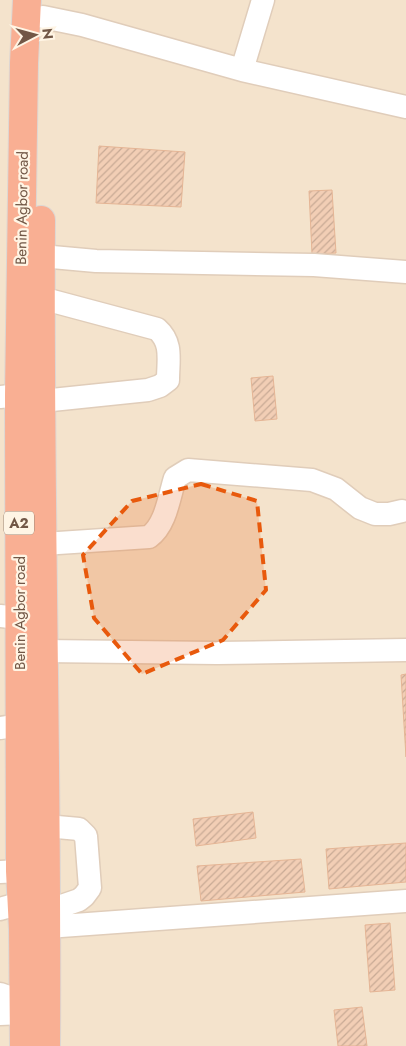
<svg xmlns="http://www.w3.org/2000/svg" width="406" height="1046" font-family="Jost,sans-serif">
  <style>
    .residential { fill: #f4e3cc }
    .building { fill: url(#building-hatch); stroke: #e5b595 }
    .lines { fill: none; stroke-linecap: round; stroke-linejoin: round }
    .minor-casing { stroke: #e0cdba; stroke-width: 25 }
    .highway-casing { stroke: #ddd7d3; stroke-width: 30 }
    .minor { stroke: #fff; stroke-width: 22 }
    .highway { stroke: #f9af93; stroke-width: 28 }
    .marked { fill: #e8590c; fill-opacity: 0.2; stroke: #e8590c; stroke-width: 4; stroke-dasharray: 10 6; stroke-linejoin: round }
    .labels { text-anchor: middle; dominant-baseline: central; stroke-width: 4.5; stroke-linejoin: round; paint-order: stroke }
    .shield { fill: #fff5e5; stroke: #9c8676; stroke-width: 1 }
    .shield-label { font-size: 14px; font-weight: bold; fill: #725746 }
    .street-label { font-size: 15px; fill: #725746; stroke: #fff5e5 }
  </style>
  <defs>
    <pattern id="building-hatch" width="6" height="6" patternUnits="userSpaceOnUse" patternTransform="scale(1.25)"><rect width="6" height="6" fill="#f2ceb5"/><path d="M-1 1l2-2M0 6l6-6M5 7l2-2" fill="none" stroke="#c8aa95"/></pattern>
  </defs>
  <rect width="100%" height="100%" fill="#fcf1de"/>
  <path class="residential" d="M0 0H406V1046H0Z"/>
  <path class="building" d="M99 146 185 152 181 207 96 203Z
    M332 190 336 253 312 254 309 191Z
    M273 376 277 419 255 421 251 378Z
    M406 674V757L401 675Z
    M253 812 256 838 196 846 193 819Z
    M406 843V882L329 889 326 849Z
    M301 859 305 892 201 901 197 866Z
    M390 923 395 990 370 992 365 925Z
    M362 1007 367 1046H338L334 1010Z"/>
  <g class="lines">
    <g class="minor-casing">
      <path id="minor" d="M43 17 82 25 242 70 406 107
        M242 70 263 0
        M41 256 96 261 314 265 406 272
        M41 298 157 329C173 343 168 360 168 380L160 386 148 390 42 401
        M0 397 19 395
        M43 544 149 537C166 525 169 497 175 478L188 470 312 480 336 489 360 508 375 514H389L402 511
        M0 616 19 618
        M43 651 217 653 406 650
        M0 728 20 725
        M46 826 79 829 86 836 90 888 84 896 79 900 47 911
        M0 872 20 871
        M0 909 21 903
        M47 927 406 901
        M0 994 23 1002
        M0 1014 23 1013"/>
    </g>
    <g class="highway-casing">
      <path id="highway" d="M41 220C39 495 48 771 46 1046
        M24 1046 23 929 20 871 19 395 24 63 27 0"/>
    </g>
    <use href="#minor" class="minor"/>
    <use href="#highway" class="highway"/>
  </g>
  <path class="marked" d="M201 484 257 501 266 590 223 640 142 674 94 618 83 555 132 501Z"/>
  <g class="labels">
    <rect class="shield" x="4" y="511.5" width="30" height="23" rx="4"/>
    <g class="shield-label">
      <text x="19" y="523">A2</text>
    </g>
    <g class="street-label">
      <text transform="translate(22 208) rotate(-89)">Benin Agbor road</text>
      <text transform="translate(20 613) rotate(-90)">Benin Agbor road</text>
    </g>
  </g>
  <g transform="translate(35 35) rotate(84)" stroke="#fff5e5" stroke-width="4" paint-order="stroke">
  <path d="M0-4L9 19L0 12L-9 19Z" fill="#725746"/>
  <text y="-8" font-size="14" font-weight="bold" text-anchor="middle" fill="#725746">N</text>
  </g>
</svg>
